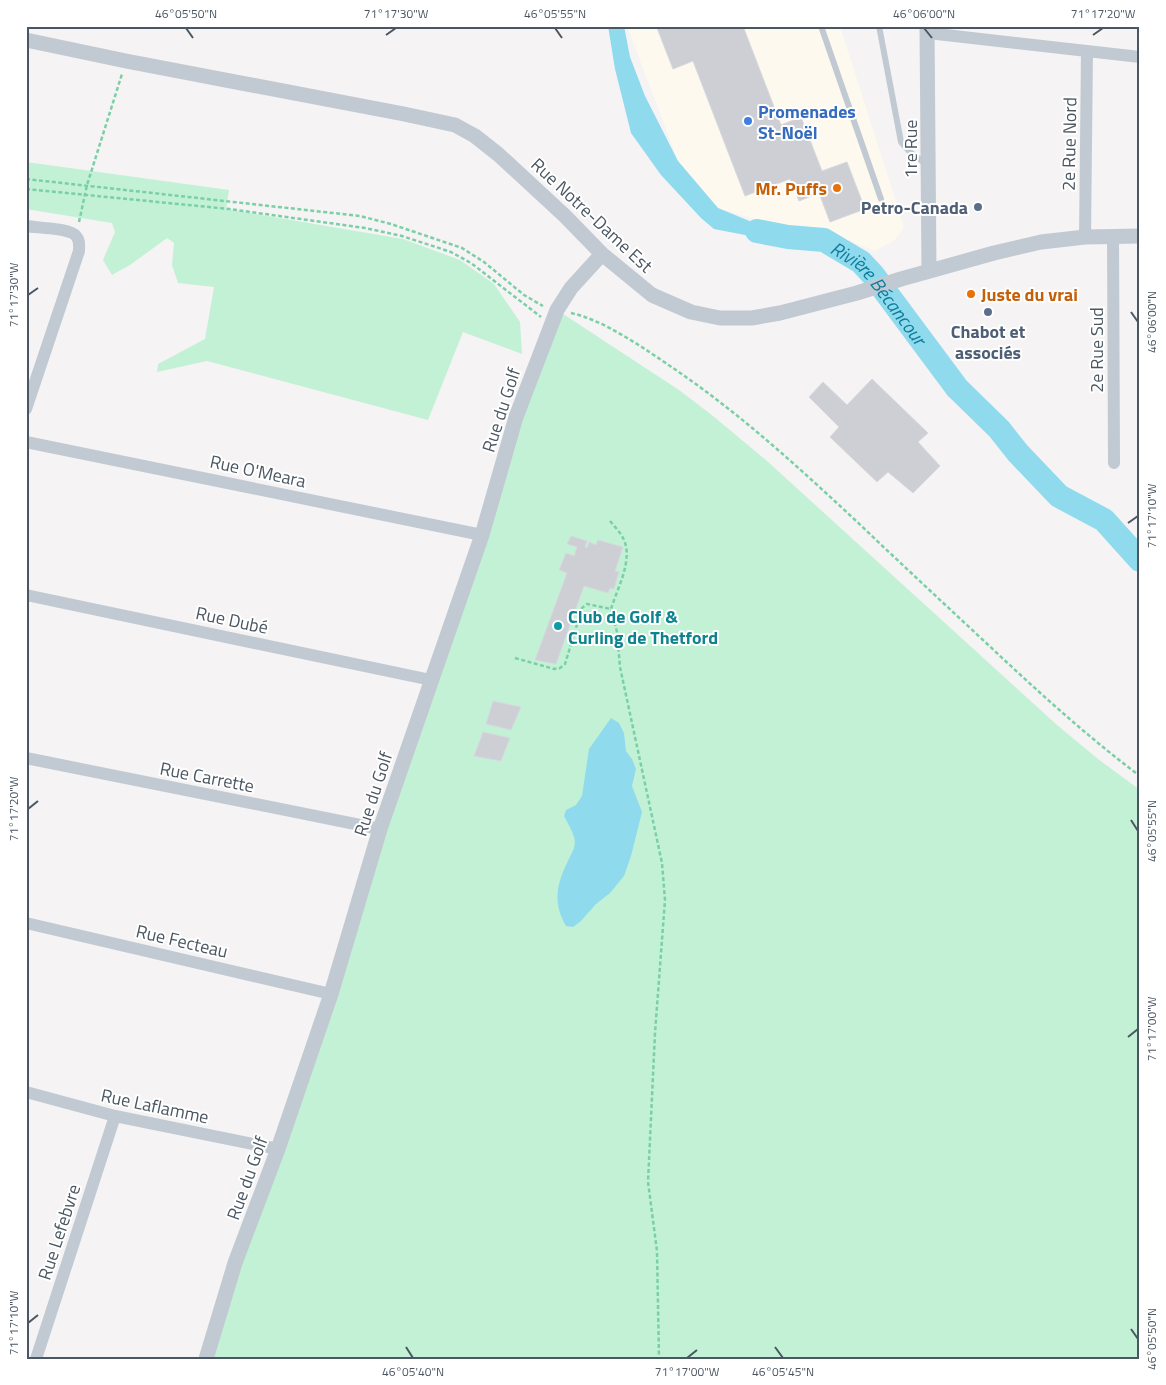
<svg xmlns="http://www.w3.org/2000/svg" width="1166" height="1385" font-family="'Titillium Web',sans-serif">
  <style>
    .commercial { fill: #fdf9ef }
    .green { fill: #c3f1d5 }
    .water { fill: #90daee }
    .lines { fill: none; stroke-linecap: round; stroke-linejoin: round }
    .river { stroke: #90daee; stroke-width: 24 }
    .building { fill: #cdcfd5; stroke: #d7d9de }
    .path { stroke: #7ad0a6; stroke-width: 2.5; stroke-dasharray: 4 2.5; stroke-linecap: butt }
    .service { stroke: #c1cad2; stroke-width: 6 }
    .minor { stroke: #c1cad2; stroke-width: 12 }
    .tertiary { stroke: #c1cad2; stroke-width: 15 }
    .ticks { fill: none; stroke: #4a5661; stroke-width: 2 }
    .shop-dot { fill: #3f7fe0; stroke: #fff; stroke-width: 2 }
    .food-dot { fill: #e8710a; stroke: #fff; stroke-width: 2 }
    .service-dot { fill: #5c6f8a; stroke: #fff; stroke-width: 2 }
    .culture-dot { fill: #0f9aa8; stroke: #fff; stroke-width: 2 }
    .labels { text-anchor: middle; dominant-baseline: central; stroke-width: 4; stroke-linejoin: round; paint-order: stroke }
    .shop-label { font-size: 18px; font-weight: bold; fill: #366cbe; stroke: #fff; text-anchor: start }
    .street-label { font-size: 18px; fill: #4a5661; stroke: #fff }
    .food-label { font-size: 18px; font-weight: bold; fill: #c56008; stroke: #fff; text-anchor: end }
    .service-label { font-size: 18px; font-weight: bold; fill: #4e5e75; stroke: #fff; text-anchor: end }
    .culture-label { font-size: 18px; font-weight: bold; fill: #0d838f; stroke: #fff; text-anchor: start }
    .water-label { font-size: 19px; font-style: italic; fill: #0c7c9b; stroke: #fff }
    .neatline { fill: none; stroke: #4a5661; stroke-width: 2 }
    .ticks-label { font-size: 12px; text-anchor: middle; fill: #4a5661 }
  </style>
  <rect width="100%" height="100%" fill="#f5f3f3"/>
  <path class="commercial" d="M627 26H840L904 227 895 240 875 251 847 240 791 230 718 208 678 161Z"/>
  <path class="green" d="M26 162 229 190 226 209 403 239 460 260 494 284 520 322 522 354 463 332 428 420 207 361 157 372 158 364 205 339 214 287 178 283 172 265 174 243 167 238 130 265 112 275 103 260 115 232 112 223 26 209Z
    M557 310 679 390 713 416 767 461 1057 725 1098 759 1140 790V1359H206Z"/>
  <path class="water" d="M608 26H624L630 57 645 96 678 161 718 208 788 237 745 235 714 229 701 218 661 175 631 133 615 69Z
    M611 718 619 723 624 733 626 751 632 759 636 769 632 786 642 812 631 856 624 876 610 893 596 904 581 921 573 927 566 926C553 903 556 886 567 863 571 854 577 847 574 837 572 830 567 822 564 816L566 810 576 805 582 796 589 749Z"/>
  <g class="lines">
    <path class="river" id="s1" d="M757 231 788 237 824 240 861 262 873 275 957 388 999 429 1018 453 1059 496 1104 520 1140 560"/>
  </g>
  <path class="building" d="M660 26H743L781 125 801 117 822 171 847 162 865 209 830 222 819 193 799 201 790 179 745 196 693 61 673 69 657 28Z
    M872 379 928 433 918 442 940 466 913 493 888 472 877 482 830 437 839 427 809 397 823 382 847 405Z
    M571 536 587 541 585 547 587 548 589 542 596 545 598 540 623 547 615 571 619 572 614 589 610 588 608 593 584 586 556 664 535 660 567 573 559 570 566 553 574 556 577 547 567 544Z
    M493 701 521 707 511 730 486 724Z
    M483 732 510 738 501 761 474 756Z"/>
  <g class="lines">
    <path class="path" d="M26 179 360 216 391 224 462 248 484 262 524 295 543 306
      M26 189 229 209 365 228 402 236 451 252 471 263 541 317
      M79 222 87 185 122 74
      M571 313C604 320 645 349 673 368 738 412 796 465 853 518 896 559 939 599 983 640 1033 687 1084 734 1140 776
      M610 521C615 527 621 533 624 540 633 561 617 589 611 609
      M515 658 554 669 560 668 565 664 582 608 587 604 611 609 617 632 620 667 662 863 665 900 655 1033 648 1182 657 1251 659 1359"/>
    <path class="service" d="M821 26 881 199
      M879 26 901 142 909 151 927 165"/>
    <path class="minor" d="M928 33 1140 57
      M26 226C37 228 70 228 76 236 80 240 79 246 79 251L26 409
      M1085 237 1087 51
      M1113 237 1114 463
      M26 442 482 535
      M26 595 431 680
      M26 758 380 829
      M26 923 331 994
      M26 1092 115 1116 278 1149
      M36 1359 115 1116"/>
    <path class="tertiary" d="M927 26 929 271
      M26 40 126 61 404 114 455 125 475 136 499 155 565 216 602 254 652 295 691 312 720 318H752L780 313 857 293 901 279 994 253 1041 242 1085 237 1140 236
      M206 1359 235 1263 278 1149 331 994 380 829 482 535 516 417 557 310 571 288 602 254"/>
  </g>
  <path class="ticks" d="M186 28 193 38M555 28 562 38M924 28 932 38M386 35 396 28M1093 35 1103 28M28 295 38 288M1131 312 1138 322M1128 523 1138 516M28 809 38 801M1131 820 1138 831M1128 1037 1138 1029M28 1323 38 1315M1131 1329 1138 1339M406 1347 413 1358M775 1347 783 1358M687 1358 697 1350"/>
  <circle class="shop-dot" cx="748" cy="121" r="5"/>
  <g class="food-dot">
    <circle cx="837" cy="188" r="5"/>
    <circle cx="971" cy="294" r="5"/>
  </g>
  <g class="service-dot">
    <circle cx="978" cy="207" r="5"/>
    <circle cx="988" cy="312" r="5"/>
  </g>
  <circle class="culture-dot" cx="558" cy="626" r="5"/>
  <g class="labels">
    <g class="shop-label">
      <text x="758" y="111">Promenades<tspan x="758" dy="21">St-Noël</tspan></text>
    </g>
    <g class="street-label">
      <text transform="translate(1069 144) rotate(-89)">2e Rue Nord</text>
      <text transform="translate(910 149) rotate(-90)">1re Rue</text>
      <text transform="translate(592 215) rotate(43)">Rue Notre-Dame Est</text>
      <text transform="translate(1096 350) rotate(-90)">2e Rue Sud</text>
      <text transform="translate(501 410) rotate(-72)">Rue du Golf</text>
      <text transform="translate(258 471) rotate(12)">Rue O'Meara</text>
      <text transform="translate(232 620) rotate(12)">Rue Dubé</text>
      <text transform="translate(207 777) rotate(11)">Rue Carrette</text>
      <text transform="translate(373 794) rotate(-72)">Rue du Golf</text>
      <text transform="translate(182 941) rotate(13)">Rue Fecteau</text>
      <text transform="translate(155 1106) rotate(12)">Rue Laflamme</text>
      <text transform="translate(247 1178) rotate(-70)">Rue du Golf</text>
      <text transform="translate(59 1232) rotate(-72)">Rue Lefebvre</text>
    </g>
    <g class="food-label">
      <text x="827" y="188">Mr. Puffs</text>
      <text x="981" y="294" text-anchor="start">Juste du vrai</text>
    </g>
    <g class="service-label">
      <text x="968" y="207">Petro-Canada</text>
      <text x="988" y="331" text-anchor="middle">Chabot et<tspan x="988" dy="21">associés</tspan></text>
    </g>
    <g class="culture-label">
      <text x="568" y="616">Club de Golf &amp;<tspan x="568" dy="21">Curling de Thetford</tspan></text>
    </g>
    <g class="water-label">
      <text stroke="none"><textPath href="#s1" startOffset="145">Rivière Bécancour</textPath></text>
    </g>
  </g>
  <rect width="1166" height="1385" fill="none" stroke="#ffffff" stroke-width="55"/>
  <rect x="28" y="28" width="1110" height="1330" class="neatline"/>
  <g class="ticks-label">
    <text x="186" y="18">46°05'50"N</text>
    <text x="396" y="18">71°17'30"W</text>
    <text x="555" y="18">46°05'55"N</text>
    <text x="924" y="18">46°06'00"N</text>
    <text x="1103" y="18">71°17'20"W</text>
    <text transform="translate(14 295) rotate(-90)" y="4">71°17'30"W</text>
    <text transform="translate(1152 322) rotate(-90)" y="4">46°06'00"N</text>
    <text transform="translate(1152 516) rotate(-90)" y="4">71°17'10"W</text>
    <text transform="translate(14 809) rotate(-90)" y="4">71°17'20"W</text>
    <text transform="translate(1152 831) rotate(-90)" y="4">46°05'55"N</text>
    <text transform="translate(1152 1029) rotate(-90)" y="4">71°17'00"W</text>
    <text transform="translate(14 1323) rotate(-90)" y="4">71°17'10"W</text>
    <text transform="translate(1152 1339) rotate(-90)" y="4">46°05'50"N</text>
    <text x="413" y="1376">46°05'40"N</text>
    <text x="687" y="1376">71°17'00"W</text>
    <text x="783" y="1376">46°05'45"N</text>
  </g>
</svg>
